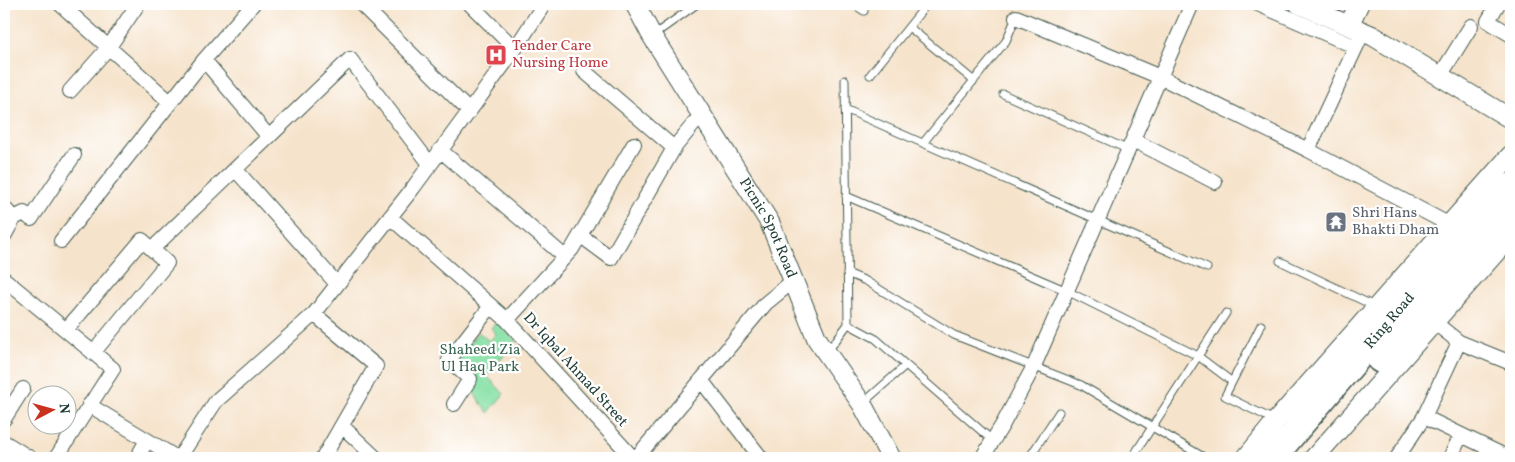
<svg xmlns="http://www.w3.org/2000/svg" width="1515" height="462" font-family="Vollkorn,serif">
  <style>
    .green { fill: #87e1a6; stroke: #538f6d }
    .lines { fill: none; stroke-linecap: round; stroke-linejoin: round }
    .lane-casing { stroke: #3f564b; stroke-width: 9 }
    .street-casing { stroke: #3f564b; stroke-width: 16 }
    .secondary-casing { stroke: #3f564b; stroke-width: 21 }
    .highway-casing { stroke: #3f564b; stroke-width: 28 }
    .lane { stroke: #fff; stroke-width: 7 }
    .street { stroke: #fff; stroke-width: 14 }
    .secondary { stroke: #fff; stroke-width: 19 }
    .highway { stroke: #fff; stroke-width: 25 }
    .labels { text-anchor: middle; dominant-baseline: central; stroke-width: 4.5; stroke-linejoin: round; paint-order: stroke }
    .health-label { font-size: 15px; fill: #be3a42; stroke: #fff; text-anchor: start }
    .worship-label { font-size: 15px; fill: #5b616d; stroke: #fff; text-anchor: start }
    .street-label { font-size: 15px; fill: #1f3d34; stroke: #fff }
    .park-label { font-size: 15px; fill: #396650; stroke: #fff }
  </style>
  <rect width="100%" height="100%" fill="#fff"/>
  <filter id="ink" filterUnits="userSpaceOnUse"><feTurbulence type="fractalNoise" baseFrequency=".02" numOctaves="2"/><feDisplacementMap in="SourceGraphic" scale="10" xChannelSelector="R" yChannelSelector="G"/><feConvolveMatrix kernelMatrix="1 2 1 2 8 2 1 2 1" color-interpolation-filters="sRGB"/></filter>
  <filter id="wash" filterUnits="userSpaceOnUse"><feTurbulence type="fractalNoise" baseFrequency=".0096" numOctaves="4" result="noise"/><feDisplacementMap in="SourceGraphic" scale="20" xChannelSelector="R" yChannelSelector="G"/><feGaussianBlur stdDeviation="1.12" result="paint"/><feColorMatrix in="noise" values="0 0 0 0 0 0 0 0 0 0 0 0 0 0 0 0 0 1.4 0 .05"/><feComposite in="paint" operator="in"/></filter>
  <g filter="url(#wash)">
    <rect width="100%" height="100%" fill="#f6e3cb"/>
    <path class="green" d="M497 322 516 341 487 376 504 394 488 413 471 389 478 378 457 361 478 332 489 341 496 334 491 328Z"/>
  </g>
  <g filter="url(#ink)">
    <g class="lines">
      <g class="lane-casing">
        <path id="lane" d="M853 4 864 11
          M909 27 974 81
          M652 36 697 4
          M870 75 927 4
          M1003 94 1129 150
          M845 109 1207 268
          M923 143 1006 41 1016 17
          M846 196 1067 291 1198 356 1231 381
          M1280 261 1374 306
          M847 273 866 281 954 335 1081 385 1205 458
          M848 324 876 339 993 441
          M1261 325 1225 396 1276 421
          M828 351 848 324 845 80
          M863 403 906 365
          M1029 458 1059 412
          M1132 458 1226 313"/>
      </g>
      <g class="street-casing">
        <path id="street" d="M60 4 170 102
          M361 4 468 110
          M470 4 515 49
          M1258 4 1356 47
          M1498 4 1488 21 1511 35
          M1016 17 1160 77 1308 150 1450 225
          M204 60 269 137
          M1440 76 1471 26
          M70 91 109 47 138 4
          M1133 140 1215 182
          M674 148 702 114
          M440 150 565 257
          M1308 150 1363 32
          M235 169 337 284
          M4 208 14 218
          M390 217 507 320 633 458
          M580 235 611 258 674 148 584 71
          M4 236 14 218 24 213 31 219 74 155
          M61 241 204 60 253 4
          M152 249 350 59 430 164
          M4 279 113 369 56 458
          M314 314 376 366 323 458
          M507 320 572 249 634 144
          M1434 322 1459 342 1424 417 1509 458
          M66 330 142 240 167 263 93 353
          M1459 342 1511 363
          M701 380 761 458
          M454 404 470 379 449 360 491 306
          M89 405 177 458
          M4 419 23 389
          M342 426 376 458
          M4 442 30 458
          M137 458 147 440
          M179 458 216 401 314 314 413 188 515 49 544 4
          M636 458 766 303 793 281
          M982 458 1003 424 1034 366 1192 4
          M1397 458 1424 417
          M1450 458 1461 435"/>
      </g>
      <g class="secondary-casing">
        <g id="secondary">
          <path id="s1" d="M635 4 652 36 770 223 817 339 862 404 891 458"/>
          <path d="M1299 4 1373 36 1511 119"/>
          <path d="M1349 25 1359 4"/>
          <path d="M1246 458 1276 421 1511 155"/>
          <path d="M1314 458 1511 235"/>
        </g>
      </g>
      <g class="highway-casing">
        <g id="highway">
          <path d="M1380 360 1511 213"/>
          <path id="s2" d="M1273 458 1411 296 1511 186"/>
        </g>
      </g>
      <use href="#lane" class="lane"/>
      <use href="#street" class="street"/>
      <use href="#secondary" class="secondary"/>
      <use href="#highway" class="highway"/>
    </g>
  </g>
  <defs>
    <g id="hospital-square" transform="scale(1.125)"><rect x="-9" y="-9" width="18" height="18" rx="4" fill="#e0444e" stroke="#fff"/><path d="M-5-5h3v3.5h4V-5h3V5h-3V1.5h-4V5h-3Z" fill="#fff"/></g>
    <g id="temple-square" transform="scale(1.125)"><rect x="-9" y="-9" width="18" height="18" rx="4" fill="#6b7280" stroke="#fff"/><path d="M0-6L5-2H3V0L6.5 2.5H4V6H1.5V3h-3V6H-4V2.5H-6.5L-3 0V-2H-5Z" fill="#fff"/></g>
  </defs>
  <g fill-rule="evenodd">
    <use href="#hospital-square" x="496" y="55"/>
    <use href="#temple-square" x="1336" y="222"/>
  </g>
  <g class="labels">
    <g class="health-label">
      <text x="512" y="46">Tender Care<tspan x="512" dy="17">Nursing Home</tspan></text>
    </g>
    <g class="worship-label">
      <text x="1352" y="213">Shri Hans<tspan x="1352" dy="17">Bhakti Dham</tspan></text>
    </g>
    <g class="street-label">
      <text stroke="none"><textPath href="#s1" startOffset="261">Picnic Spot Road</textPath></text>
      <text stroke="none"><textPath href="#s2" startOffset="180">Ring Road</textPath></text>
      <text transform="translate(575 370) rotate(48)">Dr Iqbal Ahmad Street</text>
    </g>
    <g class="park-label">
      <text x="480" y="350">Shaheed Zia<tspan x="480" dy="17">Ul Haq Park</tspan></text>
    </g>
  </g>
  <rect width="1515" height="462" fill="none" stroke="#fff" stroke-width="20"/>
  <g transform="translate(52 410) rotate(84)"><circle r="24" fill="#ffffff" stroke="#a5b1ae"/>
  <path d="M0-4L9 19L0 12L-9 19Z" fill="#c8321e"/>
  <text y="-8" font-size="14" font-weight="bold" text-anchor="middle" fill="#1f3d34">N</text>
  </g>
</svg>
